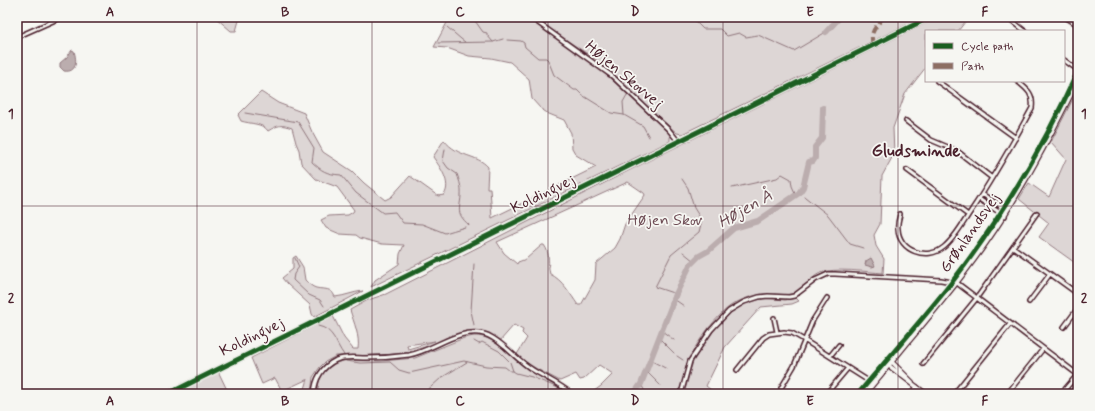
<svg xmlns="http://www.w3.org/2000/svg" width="1095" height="411" font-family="Mynerve,sans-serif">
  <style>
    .green { fill: #ddd6d5; stroke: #947a80; fill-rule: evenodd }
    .water { fill: #bbadae; stroke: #8e747a }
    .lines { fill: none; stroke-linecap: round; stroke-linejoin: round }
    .stream { stroke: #8e747a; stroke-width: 1 }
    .river { stroke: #bbadae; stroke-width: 6 }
    .minor-casing { stroke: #4a1f2b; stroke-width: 6 }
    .tertiary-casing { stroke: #4a1f2b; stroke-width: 6 }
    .secondary-casing { stroke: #4a1f2b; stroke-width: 7 }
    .minor { stroke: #f6f6f2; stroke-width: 3 }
    .tertiary { stroke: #f6f6f2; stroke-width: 3.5 }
    .secondary { stroke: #f6f6f2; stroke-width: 4 }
    .quiet { stroke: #8d6e63; stroke-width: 4; stroke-dasharray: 8 4; stroke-linecap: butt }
    .cycleway-casing { stroke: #f6f6f2; stroke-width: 8 }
    .cycleway { stroke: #1b5e20; stroke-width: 5 }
    .grid { fill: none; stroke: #4a1f2b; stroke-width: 1; stroke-opacity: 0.55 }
    .labels { text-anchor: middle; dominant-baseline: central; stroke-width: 3.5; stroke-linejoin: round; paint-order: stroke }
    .street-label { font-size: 16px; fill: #4a1f2b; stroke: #f6f6f2 }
    .park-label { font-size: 16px; fill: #6f4d56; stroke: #f6f6f2 }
    .neighbourhood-label { font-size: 17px; font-weight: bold; fill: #4a1f2b; stroke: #f6f6f2 }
    .water-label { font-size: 17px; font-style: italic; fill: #6c4a52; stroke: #f6f6f2 }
    .neatline { fill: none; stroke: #4a1f2b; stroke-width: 1.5 }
    .grid-label { font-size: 13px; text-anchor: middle; font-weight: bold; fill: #4a1f2b }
  </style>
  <rect width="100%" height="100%" fill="#f6f6f2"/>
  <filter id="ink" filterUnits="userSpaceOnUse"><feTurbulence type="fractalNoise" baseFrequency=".025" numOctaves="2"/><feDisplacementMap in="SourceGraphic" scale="8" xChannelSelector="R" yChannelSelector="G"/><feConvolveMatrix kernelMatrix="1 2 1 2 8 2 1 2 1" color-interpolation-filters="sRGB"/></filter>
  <g filter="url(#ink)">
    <path class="green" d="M215 17H240L236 31H231Z
      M450 17H527L599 68 670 134V141L371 287 375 280 399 264 400 254 404 245 382 244 360 238 356 235 340 234 326 228 321 220 329 216 348 215 353 212 354 210 337 187 316 179 301 163 299 150 296 143 292 128C281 124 278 125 268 131 263 123 250 124 241 121L238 115 261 92 278 103 304 113 312 132 323 152 352 171 364 183 385 200 391 197 410 176 438 196 444 195C452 183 440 167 433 157L444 140C458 158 477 154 488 167L487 188H490L492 218 596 167 576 155 572 148 571 133 564 120 549 114 541 109 532 99 529 79 510 62 491 58 469 56 447 48 434 47Z
      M538 17H922L682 134 677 133 664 122 601 63 538 21 541 19Z
      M938 17H969L958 31H926V67L905 94 893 128 894 154 882 176 880 224 874 235 876 246 884 259 883 273C868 272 834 267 820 273 810 278 800 293 791 294 780 296 768 292 757 295 748 297 737 301 729 307 714 319 693 346 687 365 684 375 683 384 677 394H590L601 386 613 374 599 365 584 379 580 380 576 374 560 381 537 369 516 356 527 338 522 333 523 330 514 325 500 341 486 333 473 331 464 332 435 344 405 353 382 355 336 356 325 362 320 367 313 377 311 394H305V389L308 379 282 391 275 378 262 384 251 358 333 316 344 338 353 349H358C360 336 354 323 350 310L368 300 386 294 634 168ZM628 182 644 193 645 195 625 224 620 239 615 248 596 264 595 280 581 305H578C570 294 563 280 550 274 547 264 551 254 544 245H542L526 259 518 262 517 264 504 253 497 242ZM435 341 408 349 407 345Z
      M1078 89V265L1039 237 1049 223 1019 199 1029 183 1049 197 1066 159 1051 142Z
      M296 256 303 267 305 280C308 283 312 287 316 288 325 290 331 287 335 297 345 296 353 292 363 291L314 317 312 314 310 305 287 284 282 278 293 269V258Z
      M765 298 785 300 796 298 799 301 792 304 761 307 725 347 706 386 716 394H683C688 384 689 372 693 362 700 346 722 318 736 309 744 303 755 301 765 298Z
      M474 336C481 336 486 337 492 341 504 347 512 359 524 366 538 377 554 383 569 394H317L319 382 322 373 330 365 336 363 347 360 381 361 415 358 464 338Z
      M218 371 229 394H175Z"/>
    <path class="water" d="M72 50 74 51C77 61 77 73 64 71L60 67V63L67 57Z
      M871 258 875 266 872 267 865 265 866 261Z"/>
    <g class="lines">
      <path class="stream" d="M465 17 469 19 471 17C476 21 479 27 483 32L487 33V35L493 42
        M693 19 703 29H720L727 36 739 33 746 37 758 35 794 51 826 32
        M447 27 461 39 465 42
        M507 40 521 41 524 43 525 47 538 58H546L548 60 554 75 574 90H577L582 95 611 113 624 115 643 126 649 137
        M438 43 493 42 503 39
        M630 89 635 80 633 74
        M245 113 298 122 314 148 312 162C322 171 326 174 341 175L356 193 383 213 395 212 403 223 422 224 445 233 465 227
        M624 115 623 102 627 95
        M445 149 443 161 448 168 457 174C459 180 461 185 461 190 462 208 453 211 469 225
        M732 188 777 178 782 174 791 179 792 186 796 195
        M799 193 801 194
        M805 197 828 215 850 244 863 248
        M683 252 694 261
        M295 258 299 267 294 274 293 280 309 295 320 300 324 306
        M676 294 655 287 671 255 699 232 701 224 699 216 694 208 688 188 682 179
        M674 299 684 306
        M474 325 471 311 474 264
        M318 326C334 329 335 343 344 355
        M662 331 674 340
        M659 338 674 353
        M474 341 479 344 482 342 499 351 510 362 513 371 516 373 532 377 556 387 565 394
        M677 356 683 360
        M650 360 667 369
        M346 361 360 363 390 362 399 370 409 373 464 361 486 366 505 367 510 371H513
        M646 371 660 385
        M641 384 646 394
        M208 394 211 392H216L217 394
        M422 394 431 387 441 378 467 362"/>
      <path class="river" d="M826 32 840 17
        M631 394 636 391 641 384 676 294 690 265 699 256 708 251 734 228 758 221 799 193 803 187 809 162 813 161 815 158V147L822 138 823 108"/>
      <g class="minor-casing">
        <path id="minor" d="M530 17 612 76 669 130 678 141
          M1007 17 1025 31
          M1065 17 1078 25
          M1074 22 1077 17
          M17 37 62 17
          M1064 60 1078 70
          M937 81 1016 138
          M906 121 931 140 957 151 992 178
          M907 170 968 215
          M982 194 1005 209
          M979 199 1005 216
          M900 214C899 218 897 224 898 229 899 251 927 261 944 247 955 238 963 223 971 211 993 178 1013 143 1032 108 1034 94 1027 89 1017 81
          M1013 247 1078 294
          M1029 302 1050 274
          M774 318 777 332
          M1064 327 1078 308
          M830 356 839 345
          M923 364 976 299 1037 213
          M737 370 763 338 769 334 784 332 792 333 804 340 867 380 872 385
          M781 388 794 366 813 320 827 298
          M957 390 1010 324
          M314 394C315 378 322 367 336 360 346 356 356 358 366 358 380 358 395 357 409 355 433 351 459 327 484 334 492 336 499 342 505 347 514 355 523 364 533 370 546 378 560 384 572 394
          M681 394 690 361 711 330 729 311 744 302 759 297 768 296 789 297 794 296 815 280 828 274H835L941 280 957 283 1077 374
          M826 394 848 368
          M911 394 917 387
          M1007 394 1043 349
          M1061 394 1078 374"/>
      </g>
      <g class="tertiary-casing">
        <path id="tertiary" d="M891 361 912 382
          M888 365 926 394
          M858 394C889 357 922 320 952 282 1002 217 1044 146 1078 71
          M865 394C906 344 949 296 986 243 1022 191 1051 136 1078 80"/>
      </g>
      <g class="secondary-casing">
        <path id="secondary" d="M168 394 930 17"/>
      </g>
      <use href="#minor" class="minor"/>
      <use href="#tertiary" class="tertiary"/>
      <use href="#secondary" class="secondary"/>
      <path class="quiet" d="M873 45C869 31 876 28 883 17"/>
      <g class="cycleway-casing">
        <path id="cycleway" d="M168 394 930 17
          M858 394C889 357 922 320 952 282 1002 217 1044 146 1078 71"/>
      </g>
      <use href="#cycleway" class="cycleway"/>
    </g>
  </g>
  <path class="grid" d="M197 17V394M372 17V394M548 17V394M723 17V394M898 17V394M17 206H1078"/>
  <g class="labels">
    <g class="street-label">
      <text transform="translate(624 75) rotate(40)">Højen Skovvej</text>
      <text transform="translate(543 194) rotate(-26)">Koldingvej</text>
      <text transform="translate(970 233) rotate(-55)">Grønlandsvej</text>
      <text transform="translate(252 337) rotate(-26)">Koldingvej</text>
    </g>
    <g class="park-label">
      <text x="665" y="220">Højen Skov</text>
    </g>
    <g class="neighbourhood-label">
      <text x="916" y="151">Gludsminde</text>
    </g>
    <g class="water-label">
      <text transform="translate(745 209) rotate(-30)">Højen Å</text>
    </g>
  </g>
  <rect width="1095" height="411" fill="none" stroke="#f6f6f2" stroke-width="44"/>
  <rect x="925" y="30" width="140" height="52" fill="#f6f6f2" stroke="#b1a0a2"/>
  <rect x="933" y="43" width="20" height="6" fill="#1b5e20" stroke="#b1a0a2"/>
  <text x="961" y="50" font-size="12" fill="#4a1f2b">Cycle path</text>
  <rect x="933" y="63" width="20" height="6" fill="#8d6e63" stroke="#b1a0a2"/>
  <text x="961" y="70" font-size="12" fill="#4a1f2b">Path</text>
  <rect x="22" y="22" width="1051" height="367" class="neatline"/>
  <g class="grid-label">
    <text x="110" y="16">A</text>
    <text x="285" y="16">B</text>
    <text x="460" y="16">C</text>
    <text x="635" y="16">D</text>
    <text x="810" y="16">E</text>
    <text x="985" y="16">F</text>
    <text x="11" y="118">1</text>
    <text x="1084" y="118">1</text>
    <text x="11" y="302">2</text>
    <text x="1084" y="302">2</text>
    <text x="110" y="405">A</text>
    <text x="285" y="405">B</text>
    <text x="460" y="405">C</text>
    <text x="635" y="405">D</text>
    <text x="810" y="405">E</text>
    <text x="985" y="405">F</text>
  </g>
</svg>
